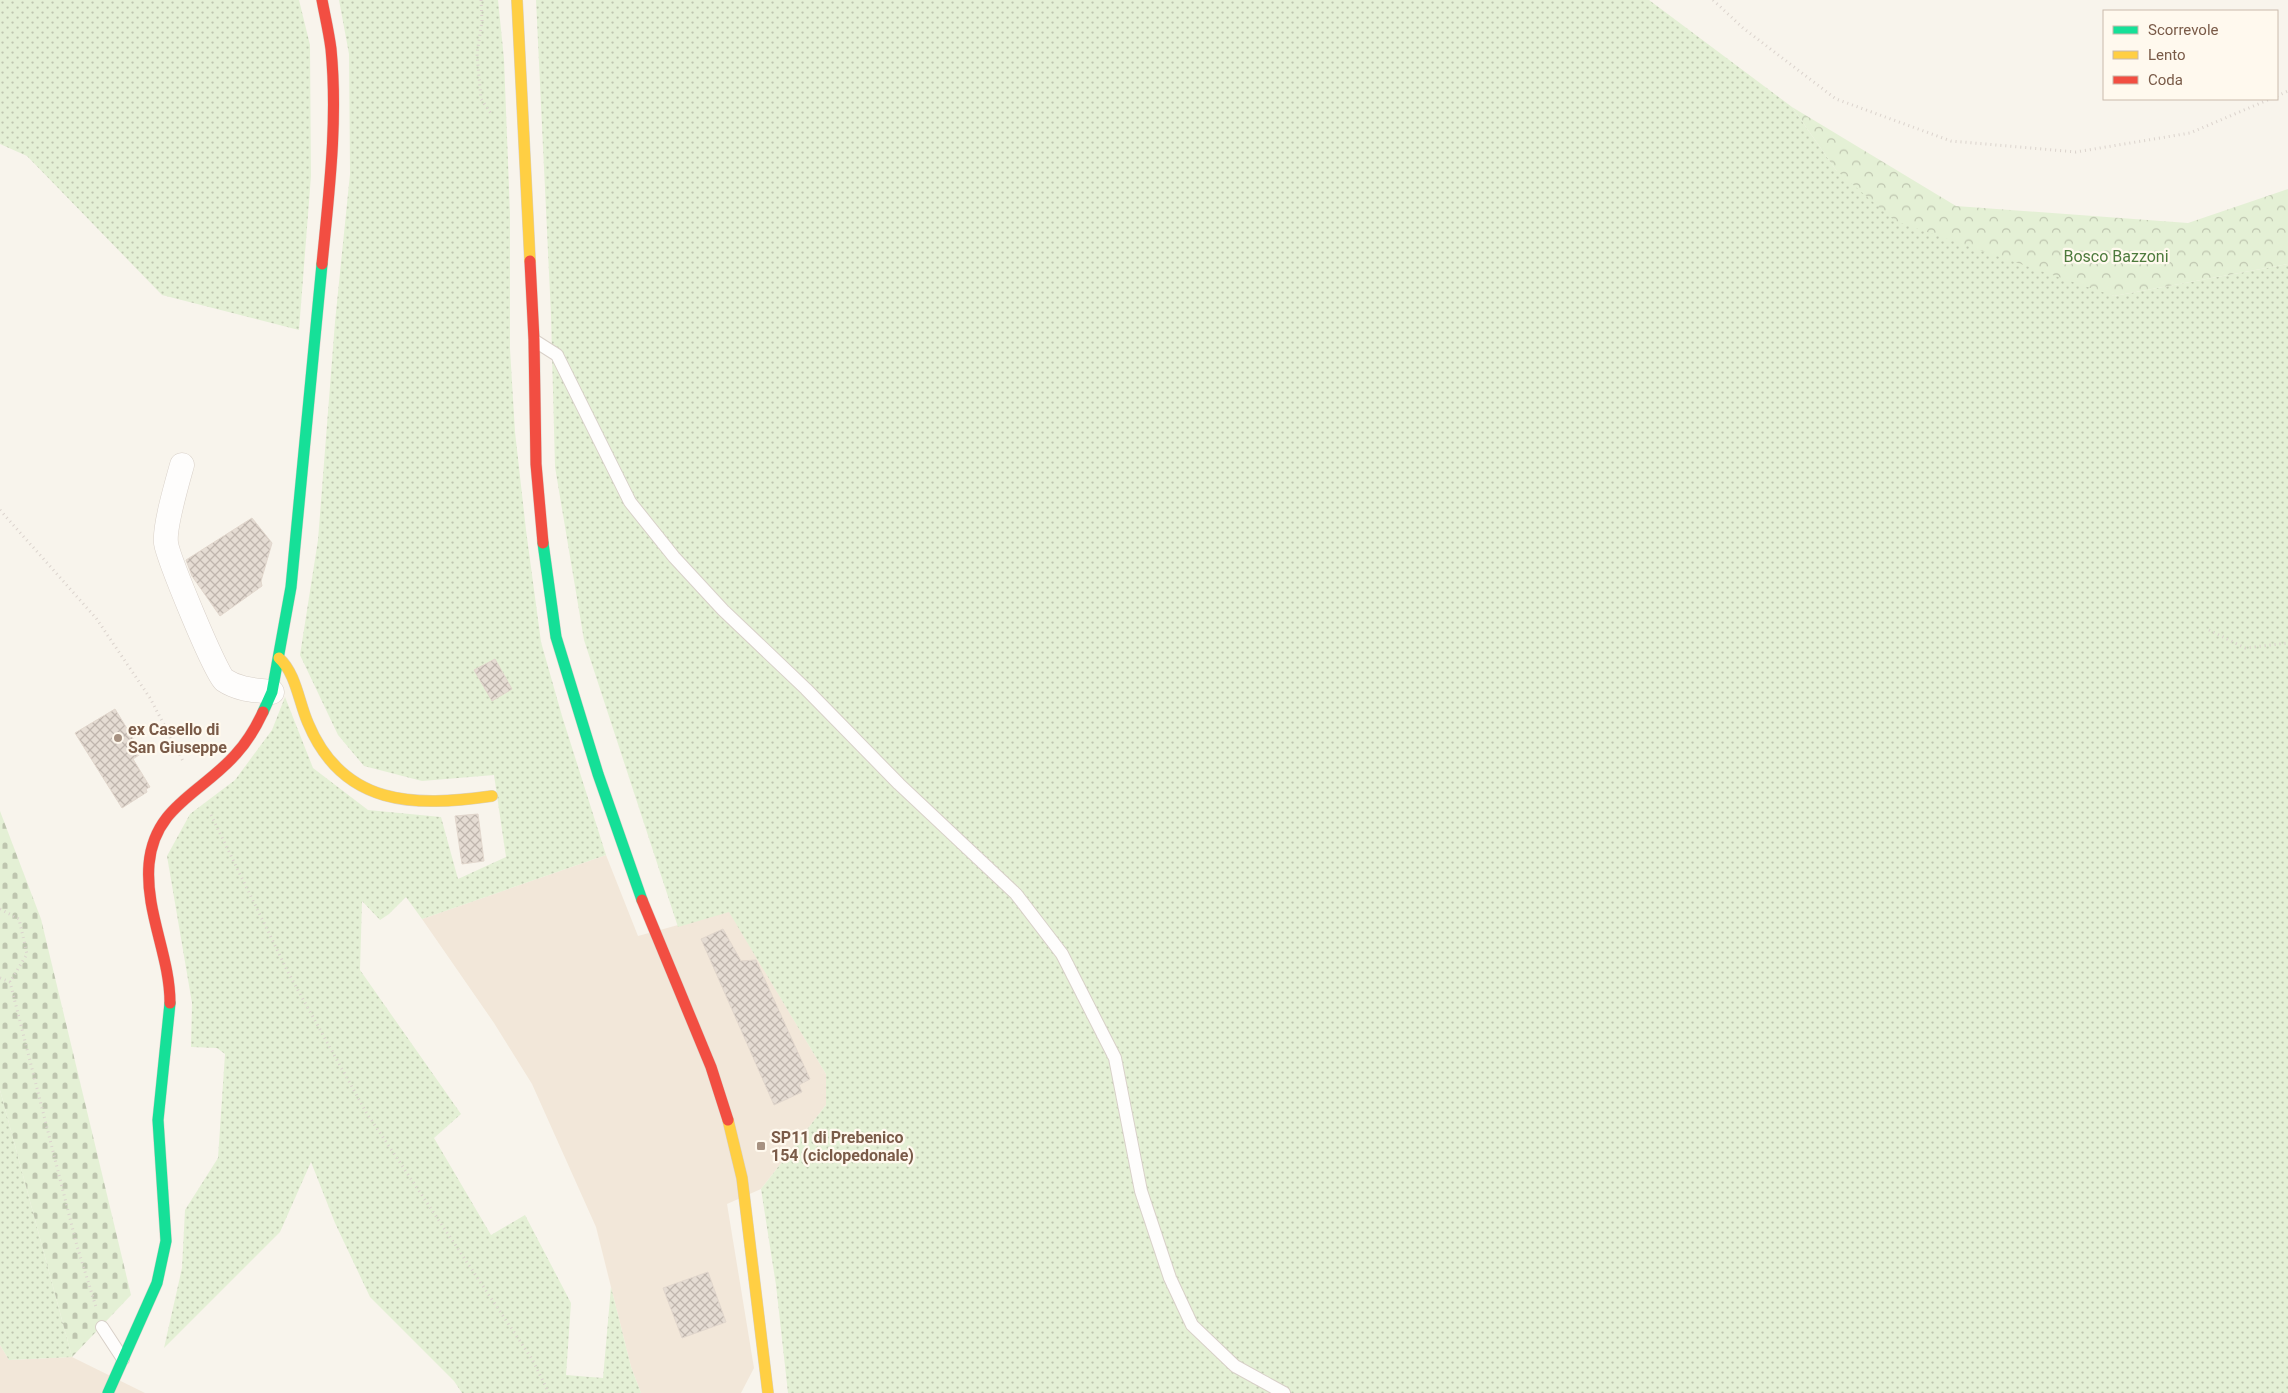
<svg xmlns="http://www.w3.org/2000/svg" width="2288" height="1393" font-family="Roboto,sans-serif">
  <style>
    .residential { fill: #f2e7d9 }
    .grass { fill: url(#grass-dots) }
    .forest { fill: url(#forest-crowns) }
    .cemetery { fill: url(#cemetery-stones) }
    .building { fill: url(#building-cross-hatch); stroke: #e2d7cd }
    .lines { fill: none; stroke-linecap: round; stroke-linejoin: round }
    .lane-casing { stroke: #d8d0c8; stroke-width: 14 }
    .street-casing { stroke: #d8d0c8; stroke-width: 25 }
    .fast-casing { stroke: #d8d0c8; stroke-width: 12 }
    .slow-casing { stroke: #d8d0c8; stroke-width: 12 }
    .jam-casing { stroke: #d8d0c8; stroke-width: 12 }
    .path { stroke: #dbd3cd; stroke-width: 3; stroke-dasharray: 1 4; stroke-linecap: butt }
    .lane { stroke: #fefdfc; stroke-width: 12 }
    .street { stroke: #fefdfc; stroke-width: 24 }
    .fast { stroke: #16e098; stroke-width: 11 }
    .slow { stroke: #ffcf43; stroke-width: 11 }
    .jam { stroke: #f24e42; stroke-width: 11 }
    .poi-dot { fill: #a69181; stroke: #fff9ee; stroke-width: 2 }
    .labels { text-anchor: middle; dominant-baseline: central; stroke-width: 4.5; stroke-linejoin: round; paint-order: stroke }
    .park-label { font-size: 16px; fill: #4d7a3c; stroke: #fff9ee }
    .poi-label { font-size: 16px; font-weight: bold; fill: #7a5b48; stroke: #fff9ee; text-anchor: start }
  </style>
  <defs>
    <pattern id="grass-dots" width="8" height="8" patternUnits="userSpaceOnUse" patternTransform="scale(1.25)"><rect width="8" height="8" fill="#e4f0d5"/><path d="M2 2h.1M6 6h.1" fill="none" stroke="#bec5af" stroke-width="1.8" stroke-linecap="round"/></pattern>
    <pattern id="forest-crowns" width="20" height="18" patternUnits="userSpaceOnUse" patternTransform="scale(1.25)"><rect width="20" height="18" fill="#e4f0d5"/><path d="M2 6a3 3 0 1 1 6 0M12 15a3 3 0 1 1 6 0" fill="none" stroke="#bec5af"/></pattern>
    <pattern id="cemetery-stones" width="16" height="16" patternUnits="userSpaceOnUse" patternTransform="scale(1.25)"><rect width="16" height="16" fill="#e4f0d5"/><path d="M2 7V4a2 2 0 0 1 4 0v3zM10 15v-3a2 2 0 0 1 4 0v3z" fill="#bec5af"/></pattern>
    <pattern id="building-cross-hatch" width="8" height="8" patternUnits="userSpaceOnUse" patternTransform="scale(1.25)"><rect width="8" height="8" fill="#e5dcd3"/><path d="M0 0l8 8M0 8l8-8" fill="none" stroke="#bfb5ad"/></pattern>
  </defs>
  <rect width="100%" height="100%" fill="#f8f4ec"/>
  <path class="residential" d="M606 855 638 936 729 911 826 1074V1105L761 1189 727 1204 754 1368 741 1393H641L631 1367 596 1227 532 1084 494 1023 422 919Z
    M0 1345 9 1360 72 1357 145 1393H0Z"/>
  <path class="grass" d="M0 0H299L310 45 311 176 299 330 162 295 27 156 0 144Z
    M339 0H498L504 59 510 214V349L515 432 526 530 541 642 562 716 606 855 422 919 406 897 389 914 380 920 362 901 360 970 461 1114 434 1138 491 1235 525 1215 571 1303 566 1375 603 1378 611 1287 631 1367 641 1393H462L454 1381 370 1297 335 1223 311 1162 280 1232 164 1348 182 1268 185 1210 218 1158 225 1054 217 1048 191 1047 192 1003 167 856 190 814 235 780 272 730 285 697 313 768 368 810 441 817 458 879 506 857 494 775 422 781 364 766 338 735 300 655 318 540 335 322 350 174 349 54Z
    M536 0H1649L1792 107 1836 170 2114 296 2288 264V1393H788L776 1285 761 1189 826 1105V1074L729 912 678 927 584 640 555 467 551 315Z
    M0 1090 72 1357 9 1360 0 1345Z"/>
  <path class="forest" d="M1792 107 1956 206 2188 223 2288 189V264L2114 296 1895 221 1836 170Z"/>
  <path class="cemetery" d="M0 811 41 919 131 1295 72 1357 0 1090Z"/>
  <path class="building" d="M252 518 272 543 261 581 262 586 220 616 192 576 186 560Z
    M495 659 512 689 492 701 474 670Z
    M115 709 142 753 133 759 150 787 146 789 147 792 122 808 75 733Z
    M478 814 484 861 462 864 455 816Z
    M723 929 741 961 756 960 810 1079 799 1085 802 1092 774 1105 701 939Z
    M708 1272 726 1322 682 1338 663 1288Z"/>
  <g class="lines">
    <g class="lane-casing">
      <path id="lane" d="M535 341 557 355 630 502 674 557 723 610 806 689 899 784 1016 894 1062 954 1115 1058 1141 1191 1170 1278 1192 1325 1235 1366 1284 1393
        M102 1327 123 1359"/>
    </g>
    <g class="street-casing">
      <path id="street" d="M182 465C177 483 164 527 166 543 168 558 216 674 224 680 239 690 255 690 272 692"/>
    </g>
    <g class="fast-casing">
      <path id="fast" d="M543 543 556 637 598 774 642 900
        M263 712 272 692 291 587 322 264
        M108 1393 157 1283 166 1241 158 1120 170 1003"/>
    </g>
    <g class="slow-casing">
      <path id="slow" d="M517 0 530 261
        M279 658C296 673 299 703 308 723 343 807 415 807 492 796
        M728 1120 742 1178 768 1393"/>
    </g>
    <g class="jam-casing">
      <path id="jam" d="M530 261 534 340 536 464 543 543
        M322 264C329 192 338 121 331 49 329 33 325 16 322 0
        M642 900 711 1067 728 1120
        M170 1003C170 956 145 912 149 864 154 806 202 793 236 754 247 742 256 727 263 712"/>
    </g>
    <path class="path" d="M481 0 482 21 477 54 481 99 492 115
      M1713 0 1743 28 1836 99 1951 141 2076 152 2190 133 2270 99
      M2277 96 2288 91
      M0 510 96 618 150 698 184 763
      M2209 630 2245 648 2288 643
      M211 815 289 974 366 1112 532 1359 549 1393
      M0 909 19 919 27 954 10 982
      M0 978 10 982 77 1246 96 1307"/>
    <use href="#lane" class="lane"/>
    <use href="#street" class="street"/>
    <use href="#fast" class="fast"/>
    <use href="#slow" class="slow"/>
    <use href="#jam" class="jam"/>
  </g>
  <g class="poi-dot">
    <circle cx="118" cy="738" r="5"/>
    <rect x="756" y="1141" width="10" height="10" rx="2.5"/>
  </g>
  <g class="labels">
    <g class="park-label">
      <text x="2116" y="256">Bosco Bazzoni</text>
    </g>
    <g class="poi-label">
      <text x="128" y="729">ex Casello di<tspan x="128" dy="18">San Giuseppe</tspan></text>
      <text x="771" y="1137">SP11 di Prebenico<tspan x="771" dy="18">154 (ciclopedonale)</tspan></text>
    </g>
  </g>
  <rect x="2103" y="10" width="175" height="90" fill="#fff9ee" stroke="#cabaac"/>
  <rect x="2113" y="26" width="25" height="8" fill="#16e098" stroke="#cabaac"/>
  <text x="2148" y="35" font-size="15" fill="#7a5b48">Scorrevole</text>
  <rect x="2113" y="51" width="25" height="8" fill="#ffcf43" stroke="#cabaac"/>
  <text x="2148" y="60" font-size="15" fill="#7a5b48">Lento</text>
  <rect x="2113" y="76" width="25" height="8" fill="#f24e42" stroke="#cabaac"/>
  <text x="2148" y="85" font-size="15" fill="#7a5b48">Coda</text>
</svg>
